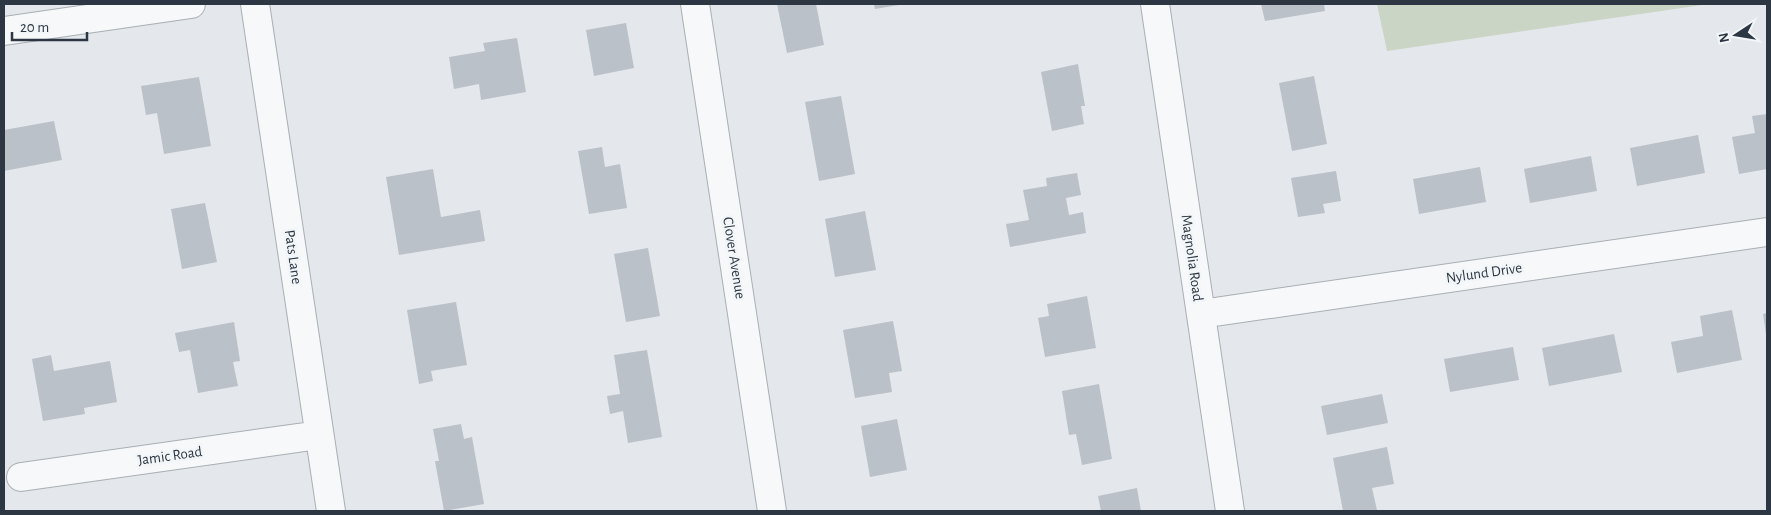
<svg xmlns="http://www.w3.org/2000/svg" width="1771" height="515" font-family="'Alegreya Sans',sans-serif">
  <style>
    .green { fill: #cbd5c5 }
    .building { fill: #bbc1c8 }
    .lines { fill: none; stroke-linecap: round; stroke-linejoin: round }
    .minor-casing { stroke: #a9afb5; stroke-width: 30 }
    .minor { stroke: #f6f8f9; stroke-width: 28 }
    .labels { text-anchor: middle; dominant-baseline: central; stroke-width: 5; stroke-linejoin: round; paint-order: stroke }
    .street-label { font-size: 15px; fill: #2c3743; stroke: #f3f6f8 }
  </style>
  <rect width="100%" height="100%" fill="#e4e7eb"/>
  <path class="green" d="M1377 4H1709L1387 51Z"/>
  <path class="building" d="M777 4H816L824 45 787 53Z
    M874 4H899V5L875 9Z
    M1261 4H1324L1325 11 1265 21Z
    M626 23 634 68 594 76 586 30Z
    M517 38 526 92 481 100 479 84 454 89 449 57 485 51 483 43Z
    M1078 64 1085 106H1081L1084 124 1052 131 1041 72Z
    M1314 76 1327 144 1292 151 1279 83Z
    M199 77 211 146 164 154 157 113 146 115 141 86Z
    M841 96 855 174 819 181 805 102Z
    M1767 114V169L1739 174 1732 137 1755 133 1752 116Z
    M54 121 62 160 4 171V130Z
    M1698 135 1705 173 1637 186 1630 148Z
    M602 147 605 167 620 164 627 208 589 214 578 151Z
    M1591 156 1597 191 1530 203 1524 169Z
    M1480 167 1486 202 1419 214 1413 179Z
    M433 169 441 217 480 210 485 241 399 255 386 177Z
    M1336 171 1341 201 1323 204 1325 213 1298 217 1291 178Z
    M1077 173 1081 195 1066 198 1069 215 1083 212 1086 233 1010 247 1006 224 1029 220 1023 190 1047 186 1046 178Z
    M205 203 217 262 182 269 171 209Z
    M865 211 876 270 835 277 825 219Z
    M648 248 660 316 626 322 614 254Z
    M1087 296 1096 348 1045 357 1038 318 1049 316 1047 304Z
    M456 302 467 365 431 371 433 381 419 384 407 310Z
    M1732 310 1742 360 1677 373 1671 342 1703 336 1700 316Z
    M1767 313V334H1766L1763 314Z
    M893 321 902 371 889 373 892 392 855 398 843 330Z
    M234 322 240 361 233 362 238 386 198 393 190 350 179 352 175 333Z
    M1614 334 1622 372 1549 386 1542 348Z
    M1513 347 1519 380 1450 392 1444 359Z
    M647 350 662 437 628 443 623 411 610 414 607 396 620 394 614 355Z
    M51 355 54 371 110 361 117 402 84 408 85 414 43 421 32 359Z
    M1099 384 1112 459 1082 465 1076 434 1069 435 1062 391Z
    M1382 394 1388 423 1327 435 1321 406Z
    M897 419 907 470 870 477 861 426Z
    M461 424 464 439 472 437 484 504 444 511 435 461H439L433 429Z
    M1387 447 1394 484 1372 488 1377 510 1343 511 1333 458Z
    M1137 488 1141 511H1101L1098 496Z"/>
  <g class="lines">
    <g class="minor-casing">
      <path id="minor" d="M255 4 331 511
        M695 4 772 511
        M1155 4 1230 511
        M4 31 191 4
        M1201 314 1767 232
        M21 477 319 435"/>
    </g>
    <use href="#minor" class="minor"/>
  </g>
  <g class="labels">
    <g class="street-label">
      <text transform="translate(293 257) rotate(82)">Pats Lane</text>
      <text transform="translate(734 258) rotate(81)">Clover Avenue</text>
      <text transform="translate(1192 258) rotate(82)">Magnolia Road</text>
      <text transform="translate(1484 273) rotate(-8)">Nylund Drive</text>
      <text transform="translate(170 456) rotate(-8)">Jamic Road</text>
    </g>
  </g>
  <rect width="1771" height="515" fill="none" stroke="#2c3743" stroke-width="10"/>
  <g transform="translate(1736 35) rotate(258)" stroke="#f3f6f8" stroke-width="4" paint-order="stroke">
  <path d="M0-4L9 19L0 12L-9 19Z" fill="#2c3743"/>
  <text y="-8" font-size="14" font-weight="bold" text-anchor="middle" fill="#2c3743">N</text>
  </g>
  <path d="M12 32v8h75v-8" fill="none" stroke="#2c3743" stroke-width="2.5"/>
  <text x="20" y="32" font-size="15" fill="#2c3743" stroke="#f3f6f8" stroke-width="4" paint-order="stroke">20 m</text>
</svg>
